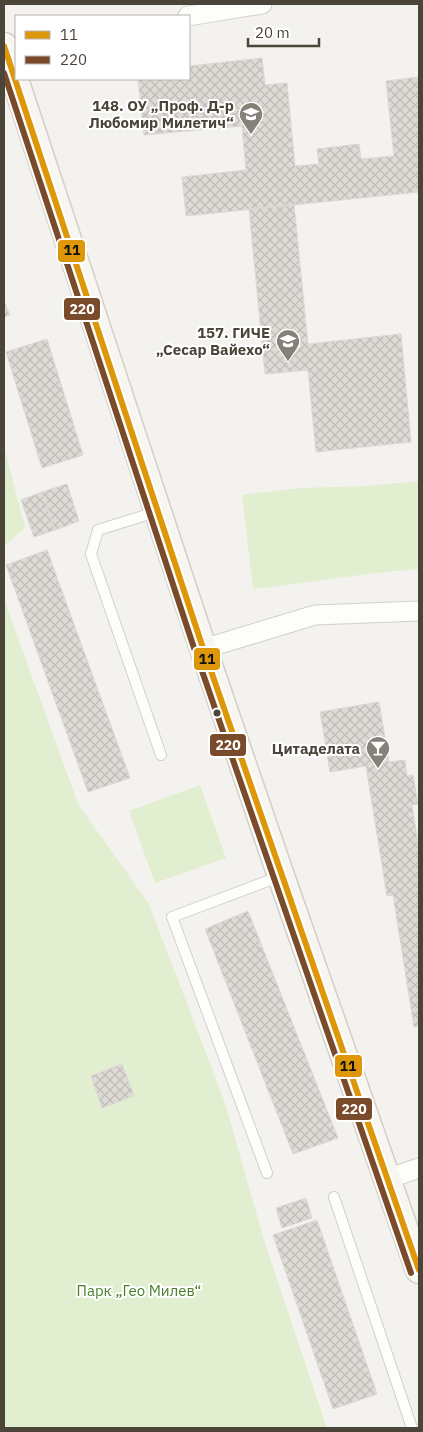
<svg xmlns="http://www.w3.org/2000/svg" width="423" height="1432" font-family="'IBM Plex Sans',sans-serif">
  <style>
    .green { fill: #e1eecf }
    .building { fill: url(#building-cross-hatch); stroke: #dcd9d4 }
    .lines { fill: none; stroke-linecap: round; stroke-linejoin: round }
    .lane-casing { stroke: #d2d0cb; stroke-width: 12 }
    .street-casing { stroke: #d2d0cb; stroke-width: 21 }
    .secondary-casing { stroke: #d3cfc5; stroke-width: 29 }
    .lane { stroke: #fdfdfc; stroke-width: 10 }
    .street { stroke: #fdfdfc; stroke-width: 19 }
    .secondary { stroke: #f7f6f1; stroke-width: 26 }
    .bus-1-casing { stroke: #fff; stroke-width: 10 }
    .bus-2-casing { stroke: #fff; stroke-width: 10 }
    .bus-1 { stroke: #dd9709; stroke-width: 6 }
    .bus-2 { stroke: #7a4b2a; stroke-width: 6 }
    .bus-dot { fill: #4b4439; stroke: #fff; stroke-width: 2 }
    .labels { text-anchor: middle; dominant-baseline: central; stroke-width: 4; stroke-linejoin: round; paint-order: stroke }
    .poi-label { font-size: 15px; font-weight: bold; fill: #4b4439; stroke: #fff; text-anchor: end }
    .park-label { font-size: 15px; fill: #4a7f2a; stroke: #fff }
    .line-badge { stroke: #fff; stroke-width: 2 }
    .badge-label { font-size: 14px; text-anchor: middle; font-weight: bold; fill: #fff }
    .pale-badge-label { font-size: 14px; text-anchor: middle; font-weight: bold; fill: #111 }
  </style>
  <defs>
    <pattern id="building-cross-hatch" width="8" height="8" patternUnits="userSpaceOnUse" patternTransform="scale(1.25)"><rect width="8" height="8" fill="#dedbd6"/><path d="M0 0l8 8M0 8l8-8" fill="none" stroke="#c0bdb8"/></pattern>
  </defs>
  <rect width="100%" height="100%" fill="#f4f2ee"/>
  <path class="green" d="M4 446 25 528 4 546Z
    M419 481V569C363 573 308 583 253 589L242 495 301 488 367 486Z
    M4 599 78 804 149 904 225 1103 264 1240 327 1428H4Z
    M200 785 226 858 155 883 129 811Z"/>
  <path class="building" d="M262 58 265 85 287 83 295 166 319 164 317 149 359 144 361 159 394 156 386 81 419 77V192L186 216 182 177 246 170 242 126 144 135 138 79H189V66Z
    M294 204 308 344 401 334 411 442 316 452 308 370 265 374 249 209Z
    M4 301 10 315 4 317Z
    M47 339 83 455 42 468 6 352Z
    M67 484 79 521 55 530 42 492Z
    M42 492 55 530 34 537 21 500Z
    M47 550 130 778 88 792 6 565Z
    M379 702 389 762 405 760 407 776 413 775 418 804 412 805 419 849V1026L414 1027 393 895 387 896 366 766 330 772 320 712Z
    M248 911 338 1138 293 1154 205 929Z
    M122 1064 134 1096 102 1108 91 1076Z
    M306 1198 312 1218 282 1228 276 1208Z
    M317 1220 377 1394 333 1409 273 1235Z"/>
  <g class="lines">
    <g class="lane-casing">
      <path id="lane" d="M156 512 98 530 91 554 161 755
        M267 1173 172 917 281 876
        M334 1197 412 1428"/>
    </g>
    <g class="street-casing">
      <path id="street" d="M188 16 262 4
        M203 649 315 615 419 611
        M387 1179 419 1168"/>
    </g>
    <g class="secondary-casing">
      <path id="secondary" d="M4 46 201 642 281 876 419 1270"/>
    </g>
    <use href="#lane" class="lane"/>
    <use href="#street" class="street"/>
    <use href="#secondary" class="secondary"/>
    <g class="bus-1-casing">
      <path id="bus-1" d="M4 46 201 642 419 1270"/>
    </g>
    <g class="bus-2-casing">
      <path id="bus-2" d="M4 73 193 645 411 1273"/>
    </g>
    <use href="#bus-1" class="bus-1"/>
    <use href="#bus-2" class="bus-2"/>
  </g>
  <defs>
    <g id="school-pin" transform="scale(1.25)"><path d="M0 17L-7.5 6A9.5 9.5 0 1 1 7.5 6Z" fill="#868178" stroke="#fff"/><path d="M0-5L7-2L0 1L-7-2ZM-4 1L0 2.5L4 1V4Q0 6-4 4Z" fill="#fff"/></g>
    <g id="bar-pin" transform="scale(1.25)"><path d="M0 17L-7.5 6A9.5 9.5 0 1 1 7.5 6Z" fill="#868178" stroke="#fff"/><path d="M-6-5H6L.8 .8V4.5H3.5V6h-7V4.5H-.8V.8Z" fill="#fff"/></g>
  </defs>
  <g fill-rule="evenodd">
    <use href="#school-pin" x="251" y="114"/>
    <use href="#school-pin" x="288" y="341"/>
    <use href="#bar-pin" x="378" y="748"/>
  </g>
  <circle class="bus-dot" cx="217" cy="713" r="4.5"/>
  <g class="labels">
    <g class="poi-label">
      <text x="234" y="105">148. ОУ „Проф. Д-р<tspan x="234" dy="17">Любомир Милетич“</tspan></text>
      <text x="270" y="332">157. ГИЧЕ<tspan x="270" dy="17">„Сесар Вайехо“</tspan></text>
      <text x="360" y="748">Цитаделата</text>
    </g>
    <g class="park-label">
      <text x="139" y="1290">Парк „Гео Милев“</text>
    </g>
  </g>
  <g class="line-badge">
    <rect x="57" y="239" width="29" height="24" rx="5" fill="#dd9709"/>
    <rect x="63" y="297" width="38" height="24" rx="5" fill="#7a4b2a"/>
    <rect x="193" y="647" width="28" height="24" rx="5" fill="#dd9709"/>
    <rect x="209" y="733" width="38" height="24" rx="5" fill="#7a4b2a"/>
    <rect x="334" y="1054" width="29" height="24" rx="5" fill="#dd9709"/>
    <rect x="335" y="1097" width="38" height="24" rx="5" fill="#7a4b2a"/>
  </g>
  <g class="badge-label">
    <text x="82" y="314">220</text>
    <text x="228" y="750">220</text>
    <text x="354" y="1114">220</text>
  </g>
  <g class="pale-badge-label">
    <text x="72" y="255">11</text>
    <text x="207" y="664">11</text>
    <text x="348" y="1071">11</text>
  </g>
  <rect width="423" height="1432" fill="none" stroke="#4b4439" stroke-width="10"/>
  <rect x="15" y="15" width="175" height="65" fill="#ffffff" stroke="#b7b4b0"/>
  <rect x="25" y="31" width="25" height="8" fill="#dd9709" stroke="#b7b4b0"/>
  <text x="60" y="40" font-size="15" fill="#4b4439">11</text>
  <rect x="25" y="56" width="25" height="8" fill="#7a4b2a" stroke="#b7b4b0"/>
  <text x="60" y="65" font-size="15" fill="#4b4439">220</text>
  <path d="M248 38v8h71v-8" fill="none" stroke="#4b4439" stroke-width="2.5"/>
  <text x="255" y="38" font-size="15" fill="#4b4439" stroke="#ffffff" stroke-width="4" paint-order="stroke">20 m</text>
</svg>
